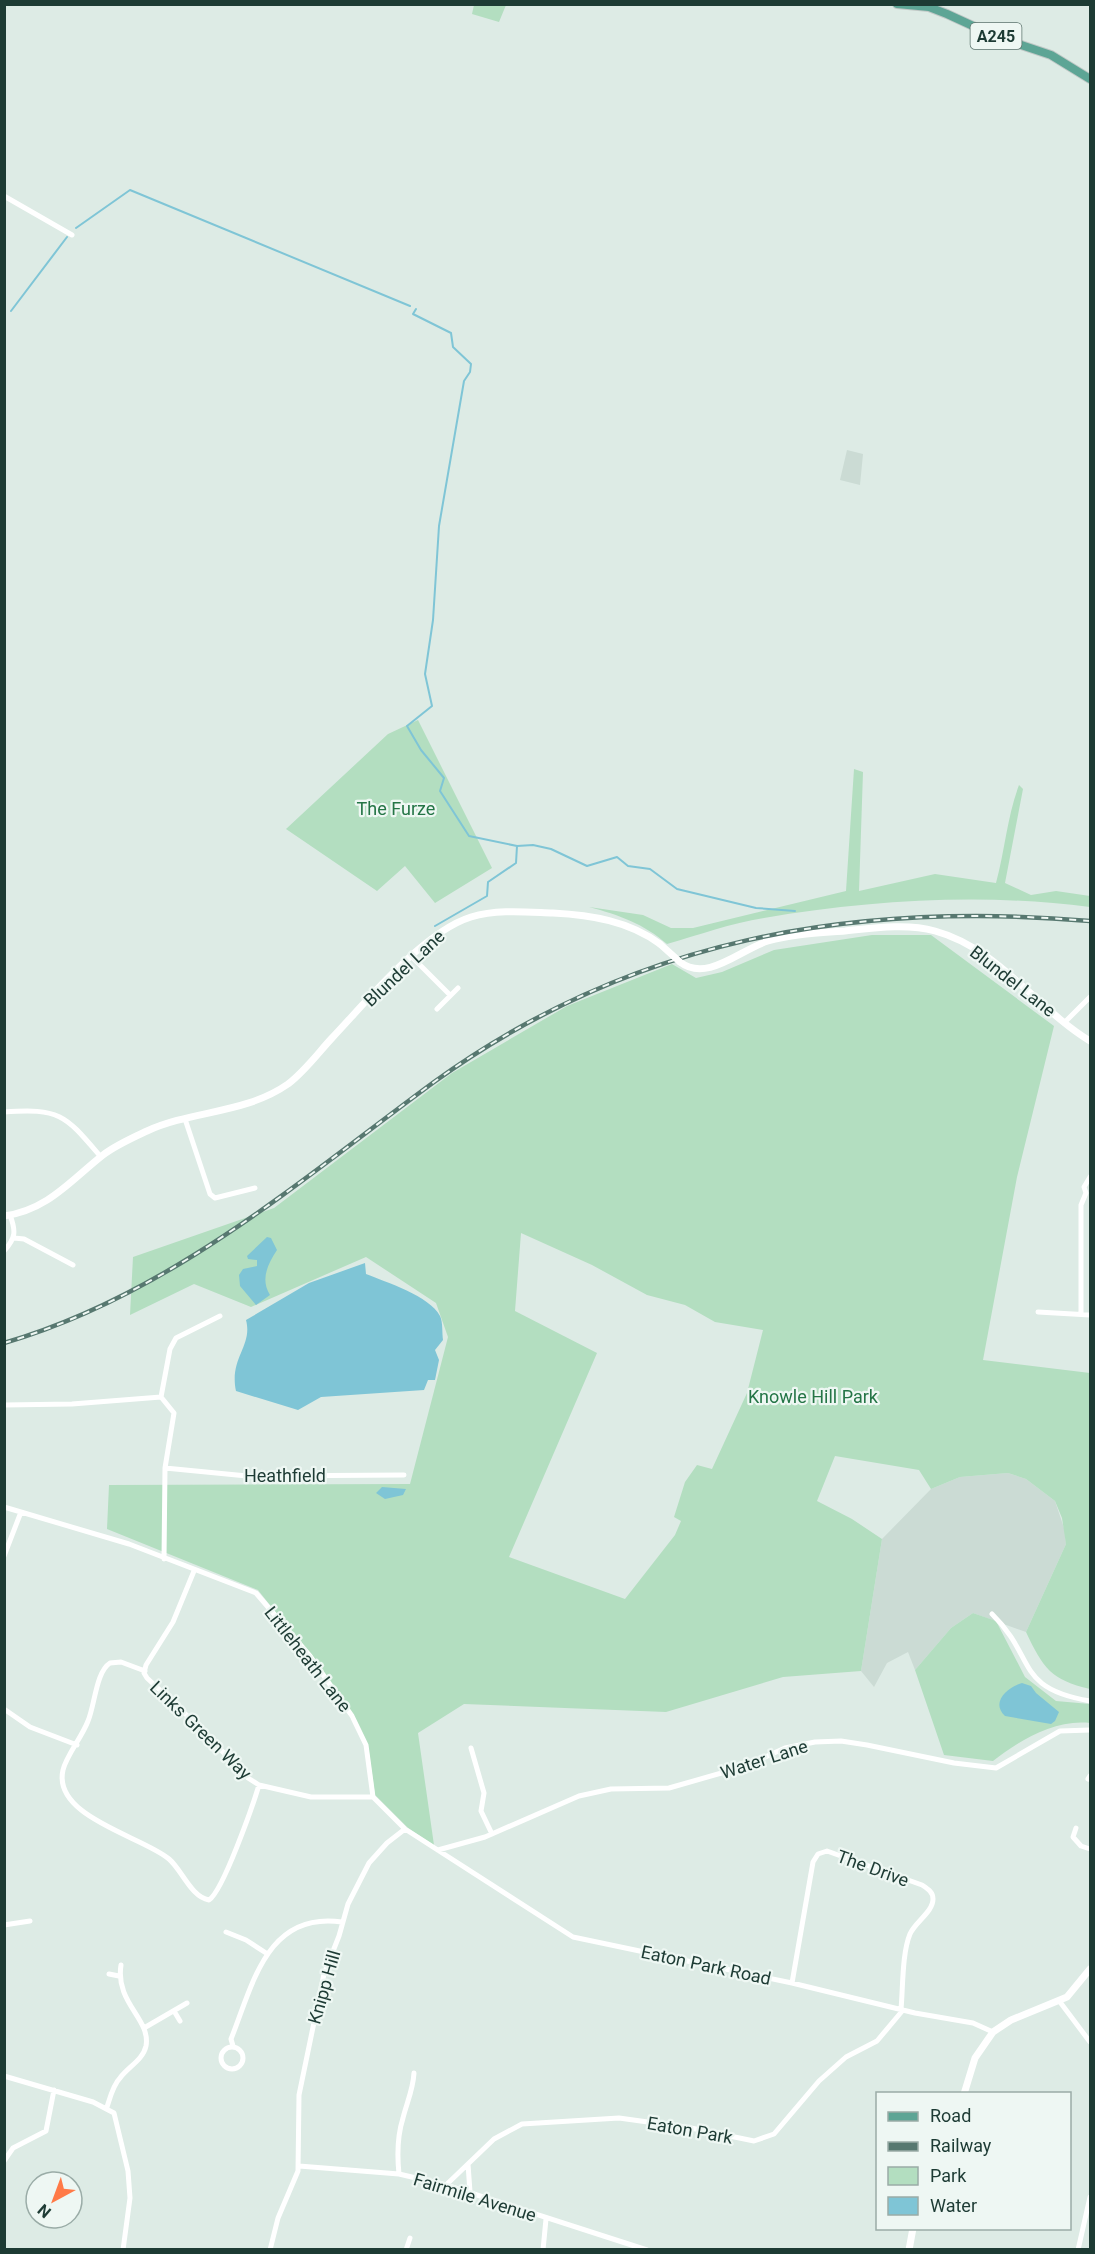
<svg xmlns="http://www.w3.org/2000/svg" width="1095" height="2254" font-family="Roboto,sans-serif">
  <style>
    .built { fill: #cbdbd4 }
    .green { fill: #b3dec0; fill-rule: evenodd }
    .water { fill: #7fc5d6 }
    .lines { fill: none; stroke-linecap: round; stroke-linejoin: round }
    .stream { stroke: #7fc5d6; stroke-width: 2 }
    .primary-casing { stroke: #c0c8c6; stroke-width: 10 }
    .minor { stroke: #fff; stroke-width: 5 }
    .tertiary { stroke: #fff; stroke-width: 7 }
    .primary { stroke: #5da595; stroke-width: 8 }
    .rail-casing { stroke: #577870; stroke-width: 4.5 }
    .rail { stroke: #eef7f3; stroke-width: 2; stroke-dasharray: 7; stroke-linecap: butt }
    .tertiary-bridge { stroke: #fff; stroke-width: 7 }
    .labels { text-anchor: middle; dominant-baseline: central; stroke-width: 4.5; stroke-linejoin: round; paint-order: stroke }
    .shield { fill: #eef7f3; stroke: #5c736d; stroke-width: 1.5 }
    .shield-label { font-size: 16px; font-weight: bold; fill: #1d3b34 }
    .park-label { font-size: 18px; fill: #247546; stroke: #eef7f3 }
    .street-label { font-size: 18px; fill: #1d3b34; stroke: #eef7f3 }
  </style>
  <rect width="100%" height="100%" fill="#ddebe5"/>
  <path class="built" d="M847 450 863 454 860 485 840 480Z
    M1008 1473 1026 1479 1055 1501 1065 1531 1066 1544 1026 1632 973 1613 951 1628 915 1670 908 1652 887 1663 874 1687 861 1671 882 1539 931 1489 960 1477Z"/>
  <path class="green" d="M474 5V4L506 5 499 22 472 14Z
    M418 720 492 868 435 903 405 866 377 891 286 829 388 734Z
    M854 769 863 772 859 891 935 874 996 883C1005 850 1007 817 1019 785L1023 789 1005 883 1031 895 1056 891 1090 896V907C983 893 870 900 764 918 731 923 699 935 667 944 644 924 619 915 589 907L643 915 671 928H693L846 891Z
    M872 935H931L1054 1026 1017 1177 983 1360 1090 1373V1689C1051 1680 1043 1668 1026 1632L1066 1544 1062 1518 1055 1501 1026 1479 1008 1473 960 1477 931 1489 919 1470 835 1456 817 1501 852 1519 882 1539 861 1671 783 1677 666 1712 464 1704 418 1733 434 1845 408 1828 375 1795 368 1745 310 1656 258 1590 107 1529 109 1485 410 1484 448 1337 436 1303 366 1257 251 1307 194 1284 130 1315 133 1257 274 1208 452 1073 567 1006 672 964 696 978 722 972 774 950ZM521 1233 592 1265 647 1295 685 1305 715 1322 763 1330 747 1393 712 1469 697 1465 685 1482 674 1517 681 1521 675 1535 625 1599 509 1557 597 1353 515 1311Z
    M973 1613 996 1621 1025 1677 1056 1701 1090 1704V1723C1055 1719 1020 1740 993 1761L944 1755 915 1670 951 1628Z"/>
  <path class="water" d="M267 1237 271 1238 277 1250C268 1264 260 1279 270 1295L256 1305 240 1286 239 1275 243 1269 257 1266V1260L248 1259 247 1256Z
    M365 1263 366 1274C386 1282 430 1296 440 1316 443 1322 442 1333 443 1340L435 1350 439 1360 435 1380H428L424 1390 321 1397 298 1410 236 1391C229 1358 253 1346 246 1320L309 1283Z
    M382 1487 406 1489 403 1495 385 1499 376 1493Z
    M1022 1683 1031 1686 1036 1693 1059 1712 1055 1721 1051 1724 1005 1716C990 1702 1008 1687 1022 1683Z"/>
  <g class="lines">
    <path class="stream" d="M76 228 130 190 410 306
      M416 309 413 314 451 333 453 347 471 364 470 372 464 381 439 526 433 620 425 674 432 706 407 726 421 750 444 778 440 791 469 836 517 846 533 845 551 849 587 866 617 857 628 866 650 869 677 889 756 908 795 911
      M11 311 67 237
      M435 926 487 896 488 882 516 863 517 846"/>
    <g class="primary-casing">
      <path id="primary" d="M897 4 929 7 947 14 997 37 1051 55 1090 79"/>
    </g>
    <path class="minor" d="M4 196 72 235
      M412 957 450 995
      M437 1009 458 988
      M1064 1023 1090 997
      M4 1112C61 1108 65 1115 101 1157
      M185 1119 210 1194 215 1198 255 1188
      M14 1238 24 1239 73 1265
      M4 1251C16 1238 16 1231 10 1215
      M1038 1312 1090 1315
      M1081 1314V1205L1086 1193 1084 1187 1090 1177
      M161 1397 170 1349 176 1338 220 1316
      M4 1405 72 1404 161 1397 174 1413 165 1468 164 1559
      M165 1468 247 1476 404 1475
      M4 1507 129 1544 256 1593 310 1656 352 1716 366 1745 373 1797 405 1829 573 1937 792 1983 915 2013 973 2023 993 2032
      M4 1556 21 1512
      M194 1571 173 1622 146 1665 144 1673 147 1678 195 1723 248 1778 259 1785 311 1797H373
      M992 1614C1037 1658 1014 1688 1090 1701
      M145 1671 121 1662 110 1663C96 1672 95 1704 88 1721 82 1737 66 1756 63 1770 52 1817 144 1837 169 1859 182 1870 191 1897 209 1900 223 1891 253 1805 259 1785
      M4 1709 30 1727 77 1745
      M471 1748 484 1793 481 1811 492 1834
      M1088 1779 1090 1776
      M1076 1828 1073 1837 1081 1846 1090 1849
      M438 1850 485 1837 579 1796 611 1789 669 1788 746 1766 785 1748 815 1742 841 1741 867 1745 954 1763 996 1768 1060 1731 1090 1730
      M4 1925 30 1921
      M226 1932 246 1940 266 1953
      M109 1974 119 1976
      M792 1983 813 1862 818 1854 827 1851 922 1885C928 1889 933 1892 933 1899 933 1912 915 1922 910 1934 902 1953 903 1988 901 2009
      M1060 2002 1090 2042
      M174 2011 180 2021
      M144 2028 187 2003
      M233 2046 231 2039C253 1984 267 1911 342 1922
      M221 2058a11 11 0 1 1 22 0a11 11 0 1 1-22 0Z
      M4 2076 93 2102 114 2113 128 2171 130 2198 123 2250
      M107 2107C110 2098 113 2085 120 2078 128 2067 143 2060 146 2046 151 2019 115 2003 121 1965
      M4 2161 13 2148 46 2131 54 2090
      M468 2164 470 2192
      M299 2166 399 2174 446 2185 647 2250
      M399 2174C397 2155 397 2137 403 2118 407 2102 413 2090 414 2073
      M446 2185 494 2139 522 2124 619 2118 691 2128 754 2141 774 2134 819 2081 846 2057 877 2041 903 2010
      M270 2250 278 2218 298 2171 299 2095 324 1974 339 1936 348 1904 369 1863 387 1843 405 1829
      M406 2250 410 2238
      M543 2250 546 2219
      M1078 2250 1090 2197"/>
    <path class="tertiary" d="M680 962C707 983 741 949 768 941 792 934 819 933 845 931 873 928 907 923 935 931 998 948 1037 1009 1090 1041
      M4 1216C48 1210 71 1180 103 1155 116 1145 132 1138 147 1131 193 1110 245 1114 288 1084 305 1071 318 1053 332 1038 367 1001 423 932 471 917 498 909 526 912 553 913 591 915 629 921 660 944
      M964 2094 975 2058 993 2032 1011 2020 1067 1997 1090 1969
      M909 2250 913 2228"/>
    <use href="#primary" class="primary"/>
    <g class="rail-casing">
      <path id="rail" d="M4 1343C169 1295 299 1181 434 1082 632 939 851 901 1090 921"/>
    </g>
    <use href="#rail" class="rail"/>
    <path class="tertiary-bridge" d="M660 944 680 962"/>
  </g>
  <g class="labels">
    <rect class="shield" x="970.5" y="23" width="51" height="26" rx="4.5"/>
    <g class="shield-label">
      <text x="996" y="36">A245</text>
    </g>
    <g class="park-label">
      <text x="396" y="808">The Furze</text>
      <text x="813" y="1396">Knowle Hill Park</text>
    </g>
    <g class="street-label">
      <text transform="translate(404 968) rotate(-43)">Blundel Lane</text>
      <text transform="translate(1013 981) rotate(38)">Blundel Lane</text>
      <text x="285" y="1475">Heathfield</text>
      <text transform="translate(308 1659) rotate(52)">Littleheath Lane</text>
      <text transform="translate(201 1730) rotate(44)">Links Green Way</text>
      <text transform="translate(764 1759) rotate(-18)">Water Lane</text>
      <text transform="translate(873 1868) rotate(20)">The Drive</text>
      <text transform="translate(706 1965) rotate(12)">Eaton Park Road</text>
      <text transform="translate(324 1987) rotate(-74)">Knipp Hill</text>
      <text transform="translate(690 2130) rotate(10)">Eaton Park</text>
      <text transform="translate(475 2197) rotate(17)">Fairmile Avenue</text>
    </g>
  </g>
  <rect width="1095" height="2254" fill="none" stroke="#1d3b34" stroke-width="12"/>
  <rect x="876" y="2092" width="195" height="138" fill="#eef7f3" stroke="#9aaca7" stroke-width="1.5"/>
  <rect x="888" y="2112" width="30" height="9" fill="#5da595" stroke="#9aaca7" stroke-width="1.5"/>
  <text x="930" y="2122" font-size="18" fill="#1d3b34">Road</text>
  <rect x="888" y="2142" width="30" height="9" fill="#577870" stroke="#9aaca7" stroke-width="1.5"/>
  <text x="930" y="2152" font-size="18" fill="#1d3b34">Railway</text>
  <rect x="888" y="2167" width="30" height="18" fill="#b3dec0" stroke="#9aaca7" stroke-width="1.5"/>
  <text x="930" y="2182" font-size="18" fill="#1d3b34">Park</text>
  <rect x="888" y="2197" width="30" height="18" fill="#7fc5d6" stroke="#9aaca7" stroke-width="1.5"/>
  <text x="930" y="2212" font-size="18" fill="#1d3b34">Water</text>
  <g transform="translate(54 2200) rotate(221)"><circle r="28" fill="#eef7f3" stroke="#9aaca7" stroke-width="1.5"/>
  <path d="M0-4.5L10 22L0 15L-10 22Z" fill="#ff7a47"/>
  <text y="-9" font-size="16" font-weight="bold" text-anchor="middle" fill="#1d3b34">N</text>
  </g>
</svg>
